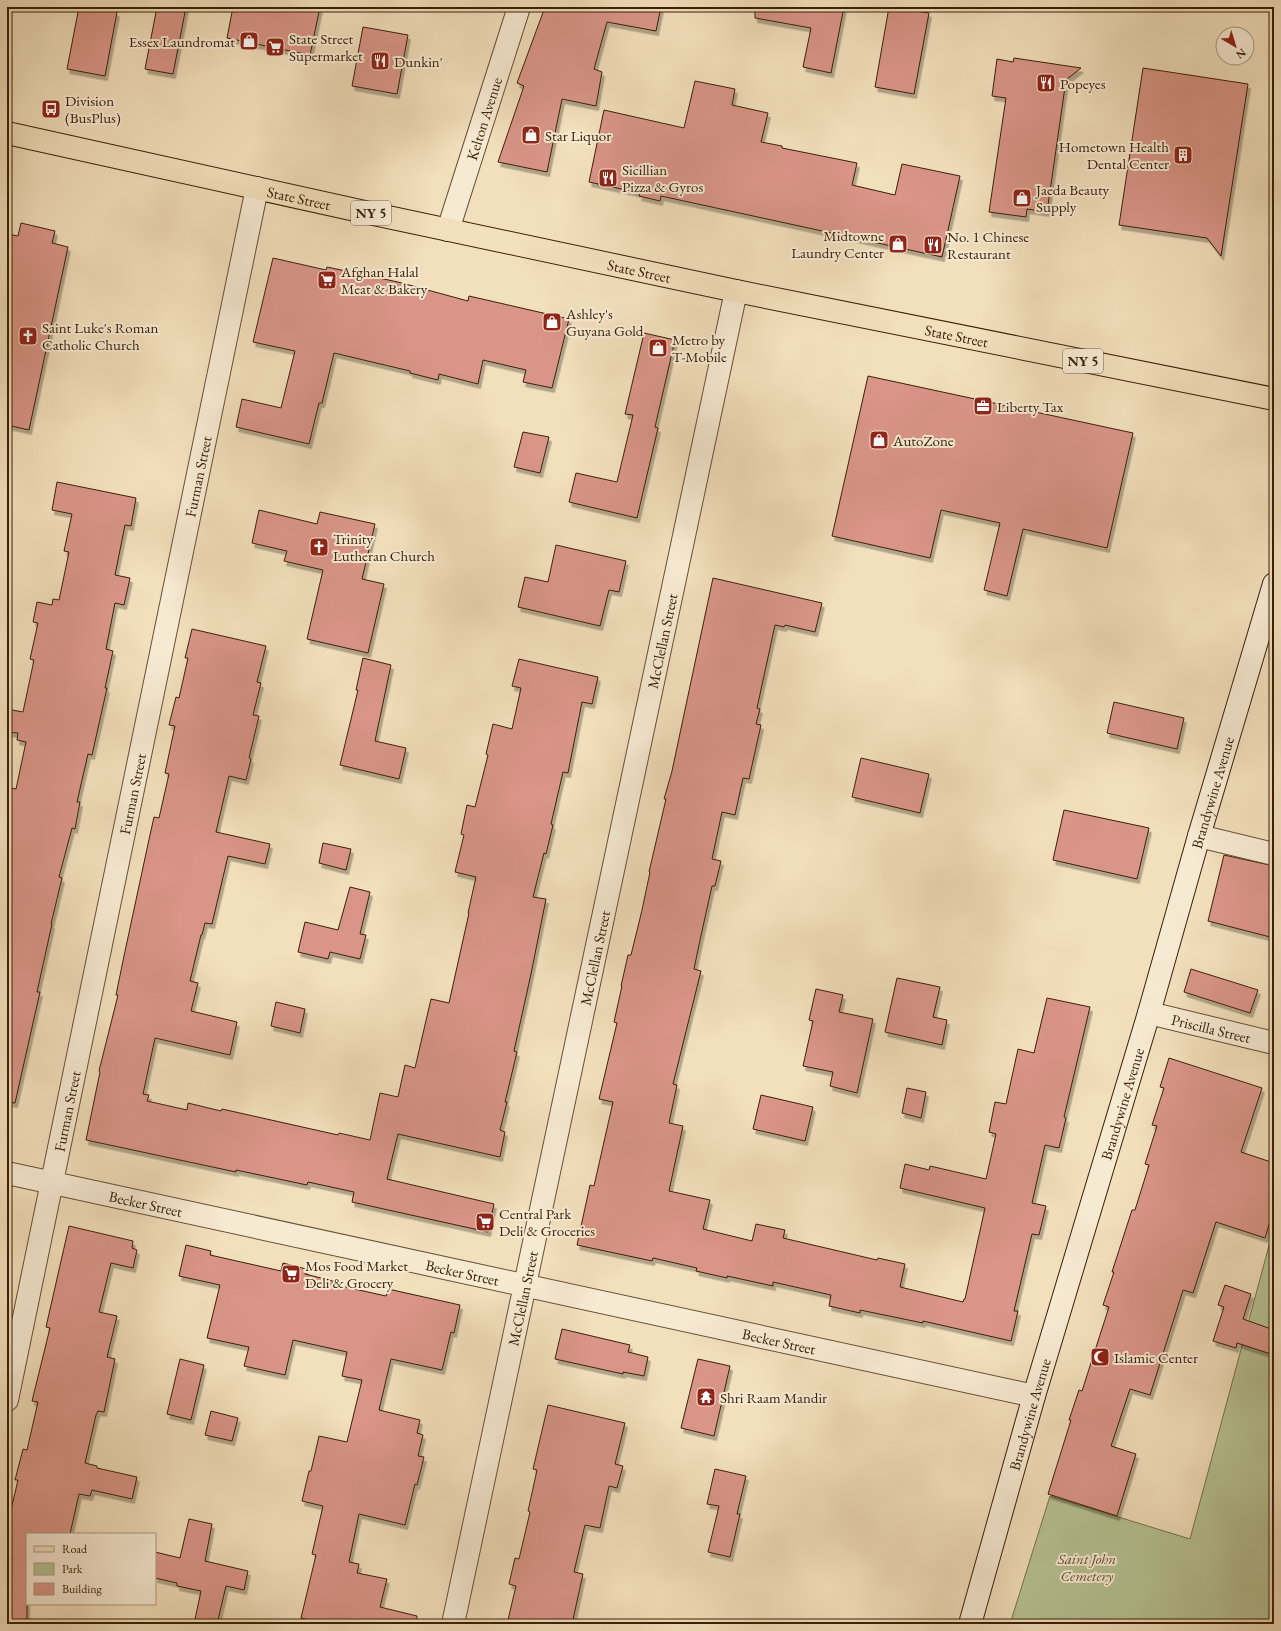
<svg xmlns="http://www.w3.org/2000/svg" width="1281" height="1631" font-family="'EB Garamond',serif">
  <style>
    .green { fill: #b6c294; stroke: #78714e }
    .building { fill: #d99588; stroke: #392007; filter: url(#shadow) }
    .lines { fill: none; stroke-linecap: round; stroke-linejoin: round }
    .minor-casing { stroke: #675034; stroke-width: 24 }
    .tertiary-casing { stroke: #675034; stroke-width: 24 }
    .secondary-casing { stroke: #392007; stroke-width: 24 }
    .primary-casing { stroke: #392007; stroke-width: 24 }
    .minor { stroke: #f7ead3; stroke-width: 22 }
    .tertiary { stroke: #f7ead3; stroke-width: 22 }
    .secondary { stroke: #f7ead3; stroke-width: 22 }
    .primary { stroke: #f2dfbc; stroke-width: 22 }
    .labels { text-anchor: middle; dominant-baseline: central; stroke-width: 4; stroke-linejoin: round; paint-order: stroke }
    .shield { fill: #f7ead3; stroke: #725d44; stroke-width: 1 }
    .shield-label { font-size: 14px; font-weight: bold; fill: #392007 }
    .poi-label { font-size: 15px; fill: #392007; stroke: #f7ead3; text-anchor: start }
    .street-label { font-size: 15px; fill: #392007; stroke: #f7ead3 }
    .park-label { font-size: 15px; font-style: italic; fill: #5e5131; stroke: #f7ead3 }
  </style>
  <defs>
    <filter id="shadow"><feDropShadow dx="2.5" dy="4.5" stdDeviation="0" flood-color="#0004"/></filter>
  </defs>
  <rect width="100%" height="100%" fill="#f2dfbc"/>
  <filter id="stains"><feTurbulence type="fractalNoise" baseFrequency=".005" numOctaves="4"/><feColorMatrix values="0 0 0 0 .2 0 0 0 0 .09 0 0 0 0 .02 0 0 0 .5 -.17"/></filter>
  <radialGradient id="worn" r=".72"><stop offset=".6" stop-color="#630" stop-opacity="0"/><stop offset="1" stop-color="#630" stop-opacity=".3"/></radialGradient>
  <path class="green" d="M1274 1227V1624H1010L1050 1496 1190 1539Z"/>
  <path class="building" d="M79 7H91L117 12 105 76 67 69Z
    M157 7H186L173 74 145 69Z
    M233 7H320L310 55 227 38Z
    M545 7H661L656 31 607 22 594 69 602 72 596 106 562 99 547 172 498 162 524 86 517 83Z
    M755 7H844L831 73 803 67 811 28 755 18Z
    M889 7 929 13 914 94 875 87Z
    M363 27 408 35 397 94 352 86Z
    M1014 58 1081 68 1066 80 1047 212 1027 209 1026 217 989 212 1006 98 992 96 997 59 1013 62Z
    M1143 68 1248 84 1221 256 1207 238 1119 225Z
    M695 81 735 89 732 105 768 113 761 142 782 146V148L857 163 852 185 895 195 902 164 960 176 942 257 661 196 660 201 639 196 640 193 589 182 604 110 684 128Z
    M21 223 55 231 52 243 68 247 29 430 7 425V234L18 236Z
    M273 258 326 270 327 267 398 282 468 301 469 296 569 319 552 388 523 382 526 370 483 360 478 384 439 374 438 380 410 373V371L334 353 322 403H319L309 444 236 427 242 399 281 408 295 351 253 342Z
    M644 333 675 340 655 427 658 428 637 518 569 502 576 473 617 482 633 415 625 414Z
    M868 376 1133 433 1107 548 1023 529 1007 596 984 590 1000 523 941 510 930 558 832 536Z
    M523 432 549 437 540 473 514 467Z
    M57 482 136 498 131 526 125 525 115 575 130 578 124 605 115 603 106 649 113 651 105 688H107L92 755 88 754 77 802H80L75 829 72 828 59 877 62 878 51 924H52L37 992H40L15 1103 7 1102V787L16 789 26 742 17 740 18 733 7 732V709L23 712 34 660 30 659 38 623 33 622 37 602 52 605 53 599 59 600 69 552 64 551 72 514 52 510Z
    M259 510 317 524 320 512 375 524 362 579 384 584 368 653 307 639 323 570 284 561 287 551 252 543Z
    M556 545 626 561 619 592 609 590 600 626 518 607 525 577 548 582Z
    M713 578 822 603 815 632 785 625 784 627 775 625 757 708 760 709 756 724 761 725 749 779 743 778 735 815 722 812 712 859 721 861 715 886H712L700 940 694 969 701 971 673 1084 677 1085 669 1123 683 1126 669 1191 710 1200 703 1229 752 1241 756 1224 785 1230 783 1238 877 1260 878 1258 905 1264 900 1287 963 1302 964 1299H965L985 1208 900 1188 905 1164 929 1170 930 1166 986 1179 996 1134 989 1132 995 1102 1006 1104 1018 1049 1034 1053 1047 998 1090 1007 1064 1117 1066 1118 1059 1148 1045 1145 1032 1203 1046 1206 1039 1235 1032 1234 1014 1311H1018L1011 1341 923 1321V1323L860 1310V1313L829 1306 831 1295 773 1282V1286L727 1276V1278L696 1271 697 1268 653 1258 652 1261 577 1245 590 1185 594 1186 613 1102 599 1099 617 1023 614 1022 622 986H621L628 955H631L642 910 650 872H649L666 799H664L672 771Z
    M192 629 266 646 257 682 261 683 253 715 259 716 249 758 251 759 246 780 229 776 216 832 270 844 265 864 228 856 212 924 205 923 202 935H201L190 981 198 983 191 1011 237 1022 230 1055 155 1038 143 1094 149 1095 147 1101 187 1110 188 1103 221 1111 222 1109 338 1135 339 1133 370 1140 380 1093 398 1097 405 1065 415 1068 431 999 449 1003 469 913H468L476 877 455 872 464 835 461 834 467 805 475 807 488 755 486 754 493 724 512 729 521 688 512 686 519 659 598 677 592 704 582 702 568 773 563 772 551 824 553 825 546 854 544 853 533 897 546 899 531 974 514 1051 517 1052 505 1102H507L500 1130 505 1132 500 1157 398 1134 387 1179 494 1204 488 1232 352 1202 354 1192 308 1182 307 1185 236 1170V1172L86 1140 100 1072 99 1071 118 995H116L124 956 148 844 154 817 159 818 169 774 165 773 175 726 169 725 176 697 179 698 188 658H185Z
    M363 658 391 665 375 741 406 748 399 779 340 765 358 690H356Z
    M1114 702 1184 718 1177 749 1107 733Z
    M861 758 929 774 920 813 852 797Z
    M1064 810 1149 828 1137 879 1053 860Z
    M323 843 351 849 346 870 319 863Z
    M1224 855 1274 866V938L1208 921Z
    M350 887 370 892 360 934 366 935 360 959 330 952 328 959 298 952 305 922 338 930Z
    M1191 969 1258 990 1250 1013 1184 992Z
    M897 978 940 987 933 1017 947 1020 942 1045 885 1032Z
    M816 989 843 995 839 1012 873 1019 857 1093 830 1086 833 1072 803 1066 813 1021 809 1020Z
    M276 1002 305 1009 300 1033 271 1026Z
    M1169 1058 1262 1088 1241 1152 1274 1163V1208L1265 1238 1216 1222 1193 1293 1183 1290 1150 1395 1130 1389 1111 1446 1136 1454 1117 1516 1048 1494 1071 1420H1069L1079 1390 1082 1391 1109 1307 1103 1305 1114 1272H1112L1132 1210H1135L1149 1165 1145 1164 1157 1126 1152 1125 1164 1088 1160 1087Z
    M907 1088 926 1092 921 1118 902 1113Z
    M761 1095 813 1107 805 1141 753 1129Z
    M69 1226 133 1241 132 1248 137 1250 133 1268 111 1263 99 1312 117 1316 107 1357 115 1359 104 1412 98 1411 96 1415 85 1463 97 1466V1468L137 1477 132 1499 92 1490 90 1496 79 1494 70 1534H27V1624H7V1579L12 1558 7 1557V1527L18 1480H15L23 1449 27 1450 38 1402 32 1401 50 1328 46 1327Z
    M186 1245 211 1251 210 1255 281 1271 283 1263 306 1269 305 1274 333 1281 332 1284 386 1296 388 1289 460 1305 454 1333 451 1332 442 1370 391 1359 379 1410 420 1420 417 1433 423 1435 418 1456 424 1457 417 1485 415 1484 405 1525 359 1514 349 1562 359 1564 357 1573 387 1579 380 1607 417 1616 416 1624H326L301 1618 316 1555 312 1554 323 1506 302 1501 309 1471H311L319 1436 347 1442 362 1380 342 1376 347 1352 293 1340 285 1375 244 1366 249 1347 207 1338 220 1285 179 1276Z
    M1225 1285 1251 1294 1243 1319 1274 1330V1355L1237 1343 1236 1348 1213 1341 1224 1307 1218 1305Z
    M562 1329 630 1345 628 1352 648 1357 644 1376 623 1372V1374L555 1359Z
    M180 1359 204 1365 191 1420 167 1414Z
    M698 1359 730 1366 714 1436 681 1428Z
    M548 1405 625 1423 615 1464 623 1466 617 1488 609 1486 600 1528 585 1525 574 1572 583 1574 572 1624H507L516 1586 509 1584 515 1558 519 1559 530 1512 528 1511 537 1470 533 1469Z
    M211 1411 238 1418 232 1441 205 1435Z
    M715 1469 746 1476 737 1514H740L730 1557 708 1552 719 1506 707 1504Z
    M189 1519 212 1524 205 1561 248 1571 244 1590 226 1586 217 1624H194L201 1591 177 1586V1583L155 1578V1552L180 1558Z"/>
  <g class="lines">
    <g class="minor-casing">
      <g id="minor">
        <path id="s1" d="M448 230 519 7"/>
        <path d="M1199 836 1274 854"/>
        <path id="s2" d="M1149 1013 1274 1043"/>
        <path id="s3" d="M7 1173 1034 1396"/>
        <path id="s4" d="M7 1400 257 188"/>
      </g>
    </g>
    <g class="tertiary-casing">
      <g id="tertiary">
        <path id="s5" d="M453 1624 736 291"/>
      </g>
    </g>
    <g class="secondary-casing">
      <g id="secondary">
        <path id="s6" d="M970 1624 1034 1396 1149 1013 1199 836 1274 584"/>
      </g>
    </g>
    <g class="primary-casing">
      <g id="primary">
        <path id="s7" d="M7 133 369 213 736 291 1274 399"/>
      </g>
    </g>
    <use href="#minor" class="minor"/>
    <use href="#tertiary" class="tertiary"/>
    <use href="#secondary" class="secondary"/>
    <use href="#primary" class="primary"/>
  </g>
  <defs>
    <g id="shop-square" transform="scale(1)"><rect x="-9" y="-9" width="18" height="18" rx="4" fill="#8f2418" stroke="#f7ead3"/><path d="M-5-2.5h2.3a2.7 3.5 0 0 1 5.4 0H5L5.5 6h-11ZM-1.5-2.5h3a1.5 2.3 0 0 0-3 0Z" fill="#fff"/></g>
    <g id="supermarket-square" transform="scale(1)"><rect x="-9" y="-9" width="18" height="18" rx="4" fill="#8f2418" stroke="#f7ead3"/><path d="M-6-5.5h2.5l.6 2H6L4.5 2H-2.5L-4.4-4H-6ZM-1.5 3.2a1.3 1.3 0 1 0 .1 0ZM3 3.2a1.3 1.3 0 1 0 .1 0Z" fill="#fff"/></g>
    <g id="restaurant-square" transform="scale(1)"><rect x="-9" y="-9" width="18" height="18" rx="4" fill="#8f2418" stroke="#f7ead3"/><path d="M-5-6h1v4h1v-4h1v4h1v-4h1v5L-1.5 .5V6h-2V.5L-5-1ZM5-6V6H3V1.5H1.5Q1.5-4 5-6Z" fill="#fff"/></g>
    <g id="bus-square" transform="scale(1)"><rect x="-9" y="-9" width="18" height="18" rx="4" fill="#8f2418" stroke="#f7ead3"/><path d="M-5-6H5V4H4V6H2V4H-2V6H-4V4H-5ZM-3.5-4V0h7V-4ZM-3.5 1.2v1.5H-2V1.2ZM2 1.2v1.5H3.5V1.2Z" fill="#fff"/></g>
    <g id="building-square" transform="scale(1)"><rect x="-9" y="-9" width="18" height="18" rx="4" fill="#8f2418" stroke="#f7ead3"/><path d="M-4-6H4V6H1V3H-1V6H-4ZM-2.5-4.3h1.7v1.8h-1.7ZM.8-4.3h1.7v1.8H.8ZM-2.5-1h1.7V.8h-1.7ZM.8-1h1.7V.8H.8Z" fill="#fff"/></g>
    <g id="church-square" transform="scale(1)"><rect x="-9" y="-9" width="18" height="18" rx="4" fill="#8f2418" stroke="#f7ead3"/><path d="M-1.2-6h2.4v3.5h3.3v2.4h-3.3V6h-2.4V-.1h-3.3v-2.4h3.3Z" fill="#fff"/></g>
    <g id="office-square" transform="scale(1)"><rect x="-9" y="-9" width="18" height="18" rx="4" fill="#8f2418" stroke="#f7ead3"/><path d="M-6-3h4V-5.5h4V-3h4V5H-6ZM-1-4.5V-3h2v-1.5ZM-6 0V1H6V0Z" fill="#fff"/></g>
    <g id="mosque-square" transform="scale(1)"><rect x="-9" y="-9" width="18" height="18" rx="4" fill="#8f2418" stroke="#f7ead3"/><path d="M3.5-4.9A6 6 0 1 0 3.5 4.9A5 5 0 1 1 3.5-4.9Z" fill="#fff"/></g>
    <g id="temple-square" transform="scale(1)"><rect x="-9" y="-9" width="18" height="18" rx="4" fill="#8f2418" stroke="#f7ead3"/><path d="M0-6L5-2H3V0L6.5 2.5H4V6H1.5V3h-3V6H-4V2.5H-6.5L-3 0V-2H-5Z" fill="#fff"/></g>
  </defs>
  <g fill-rule="evenodd">
    <use href="#shop-square" x="249" y="41"/>
    <use href="#supermarket-square" x="275" y="47"/>
    <use href="#restaurant-square" x="380" y="61"/>
    <use href="#restaurant-square" x="1046" y="83"/>
    <use href="#bus-square" x="51" y="109"/>
    <use href="#shop-square" x="531" y="135"/>
    <use href="#building-square" x="1183" y="155"/>
    <use href="#restaurant-square" x="608" y="178"/>
    <use href="#shop-square" x="1022" y="198"/>
    <use href="#shop-square" x="898" y="244"/>
    <use href="#restaurant-square" x="933" y="245"/>
    <use href="#supermarket-square" x="327" y="280"/>
    <use href="#shop-square" x="552" y="322"/>
    <use href="#church-square" x="28" y="336"/>
    <use href="#shop-square" x="658" y="348"/>
    <use href="#office-square" x="983" y="406"/>
    <use href="#shop-square" x="879" y="440"/>
    <use href="#church-square" x="319" y="547"/>
    <use href="#supermarket-square" x="485" y="1222"/>
    <use href="#supermarket-square" x="291" y="1274"/>
    <use href="#mosque-square" x="1100" y="1357"/>
    <use href="#temple-square" x="706" y="1397"/>
  </g>
  <g class="labels">
    <g class="shield">
      <rect x="351" y="201" width="40" height="24" rx="3"/>
      <rect x="1063" y="349" width="40" height="24" rx="3"/>
    </g>
    <g class="shield-label">
      <text x="371" y="213">NY 5</text>
      <text x="1083" y="361">NY 5</text>
    </g>
    <g class="poi-label">
      <text x="289" y="38">State Street<tspan x="289" dy="17">Supermarket</tspan></text>
      <text x="235" y="41" text-anchor="end">Essex Laundromat</text>
      <text x="394" y="61">Dunkin'</text>
      <text x="1060" y="83">Popeyes</text>
      <text x="65" y="100">Division<tspan x="65" dy="17">(BusPlus)</tspan></text>
      <text x="545" y="135">Star Liquor</text>
      <text x="1169" y="146" text-anchor="end">Hometown Health<tspan x="1169" dy="17">Dental Center</tspan></text>
      <text x="622" y="169">Sicillian<tspan x="622" dy="17">Pizza &amp; Gyros</tspan></text>
      <text x="1036" y="189">Jaeda Beauty<tspan x="1036" dy="17">Supply</tspan></text>
      <text x="884" y="235" text-anchor="end">Midtowne<tspan x="884" dy="17">Laundry Center</tspan></text>
      <text x="947" y="236">No. 1 Chinese<tspan x="947" dy="17">Restaurant</tspan></text>
      <text x="341" y="271">Afghan Halal<tspan x="341" dy="17">Meat &amp; Bakery</tspan></text>
      <text x="566" y="313">Ashley's<tspan x="566" dy="17">Guyana Gold</tspan></text>
      <text x="42" y="327">Saint Luke's Roman<tspan x="42" dy="17">Catholic Church</tspan></text>
      <text x="672" y="339">Metro by<tspan x="672" dy="17">T-Mobile</tspan></text>
      <text x="997" y="406">Liberty Tax</text>
      <text x="893" y="440">AutoZone</text>
      <text x="333" y="538">Trinity<tspan x="333" dy="17">Lutheran Church</tspan></text>
      <text x="499" y="1213">Central Park<tspan x="499" dy="17">Deli &amp; Groceries</tspan></text>
      <text x="305" y="1265">Mos Food Market<tspan x="305" dy="17">Deli &amp; Grocery</tspan></text>
      <text x="1114" y="1357">Islamic Center</text>
      <text x="720" y="1397">Shri Raam Mandir</text>
    </g>
    <g class="street-label">
      <text stroke="none"><textPath href="#s1" startOffset="117">Kelton Avenue</textPath></text>
      <text stroke="none"><textPath href="#s7" startOffset="299">State Street</textPath></text>
      <text stroke="none"><textPath href="#s7" startOffset="647">State Street</textPath></text>
      <text stroke="none"><textPath href="#s7" startOffset="971">State Street</textPath></text>
      <text stroke="none"><textPath href="#s4" startOffset="943">Furman Street</textPath></text>
      <text stroke="none"><textPath href="#s5" startOffset="1005">McClellan Street</textPath></text>
      <text stroke="none"><textPath href="#s6" startOffset="866">Brandywine Avenue</textPath></text>
      <text stroke="none"><textPath href="#s4" startOffset="619">Furman Street</textPath></text>
      <text stroke="none"><textPath href="#s5" startOffset="681">McClellan Street</textPath></text>
      <text stroke="none"><textPath href="#s2" startOffset="64">Priscilla Street</textPath></text>
      <text stroke="none"><textPath href="#s6" startOffset="542">Brandywine Avenue</textPath></text>
      <text stroke="none"><textPath href="#s4" startOffset="295">Furman Street</textPath></text>
      <text stroke="none"><textPath href="#s3" startOffset="142">Becker Street</textPath></text>
      <text stroke="none"><textPath href="#s3" startOffset="466">Becker Street</textPath></text>
      <text stroke="none"><textPath href="#s5" startOffset="333">McClellan Street</textPath></text>
      <text stroke="none"><textPath href="#s3" startOffset="790">Becker Street</textPath></text>
      <text stroke="none"><textPath href="#s6" startOffset="218">Brandywine Avenue</textPath></text>
    </g>
    <g class="park-label">
      <text x="1087" y="1558">Saint John<tspan x="1087" dy="17">Cemetery</tspan></text>
    </g>
  </g>
  <rect width="1281" height="1631" fill="none" stroke="#f2dfbc" stroke-width="24"/>
  <rect x="8" y="8" width="1265" height="1615" fill="none" stroke="#392007" stroke-width="2"/>
  <rect x="12" y="12" width="1257" height="1607" fill="none" stroke="#392007"/>
  <rect x="26" y="1533" width="130" height="72" fill="#f7ead3" stroke="#ab9981"/>
  <rect x="34" y="1546" width="20" height="6" fill="#f2dfbc" stroke="#ab9981"/>
  <text x="62" y="1553" font-size="12" fill="#392007">Road</text>
  <rect x="34" y="1563" width="20" height="12" fill="#b6c294" stroke="#ab9981"/>
  <text x="62" y="1573" font-size="12" fill="#392007">Park</text>
  <rect x="34" y="1583" width="20" height="12" fill="#d99588" stroke="#ab9981"/>
  <text x="62" y="1593" font-size="12" fill="#392007">Building</text>
  <g transform="translate(1235 46) rotate(142)"><circle r="19" fill="#f7ead3" stroke="#ab9981"/>
  <path d="M0-3L7 15L0 10L-7 15Z" fill="#8f2418"/>
  <text y="-6" font-size="11" font-weight="bold" text-anchor="middle" fill="#392007">N</text>
  </g>
  <rect width="100%" height="100%" filter="url(#stains)"/>
  <rect width="100%" height="100%" fill="url(#worn)"/>
</svg>
